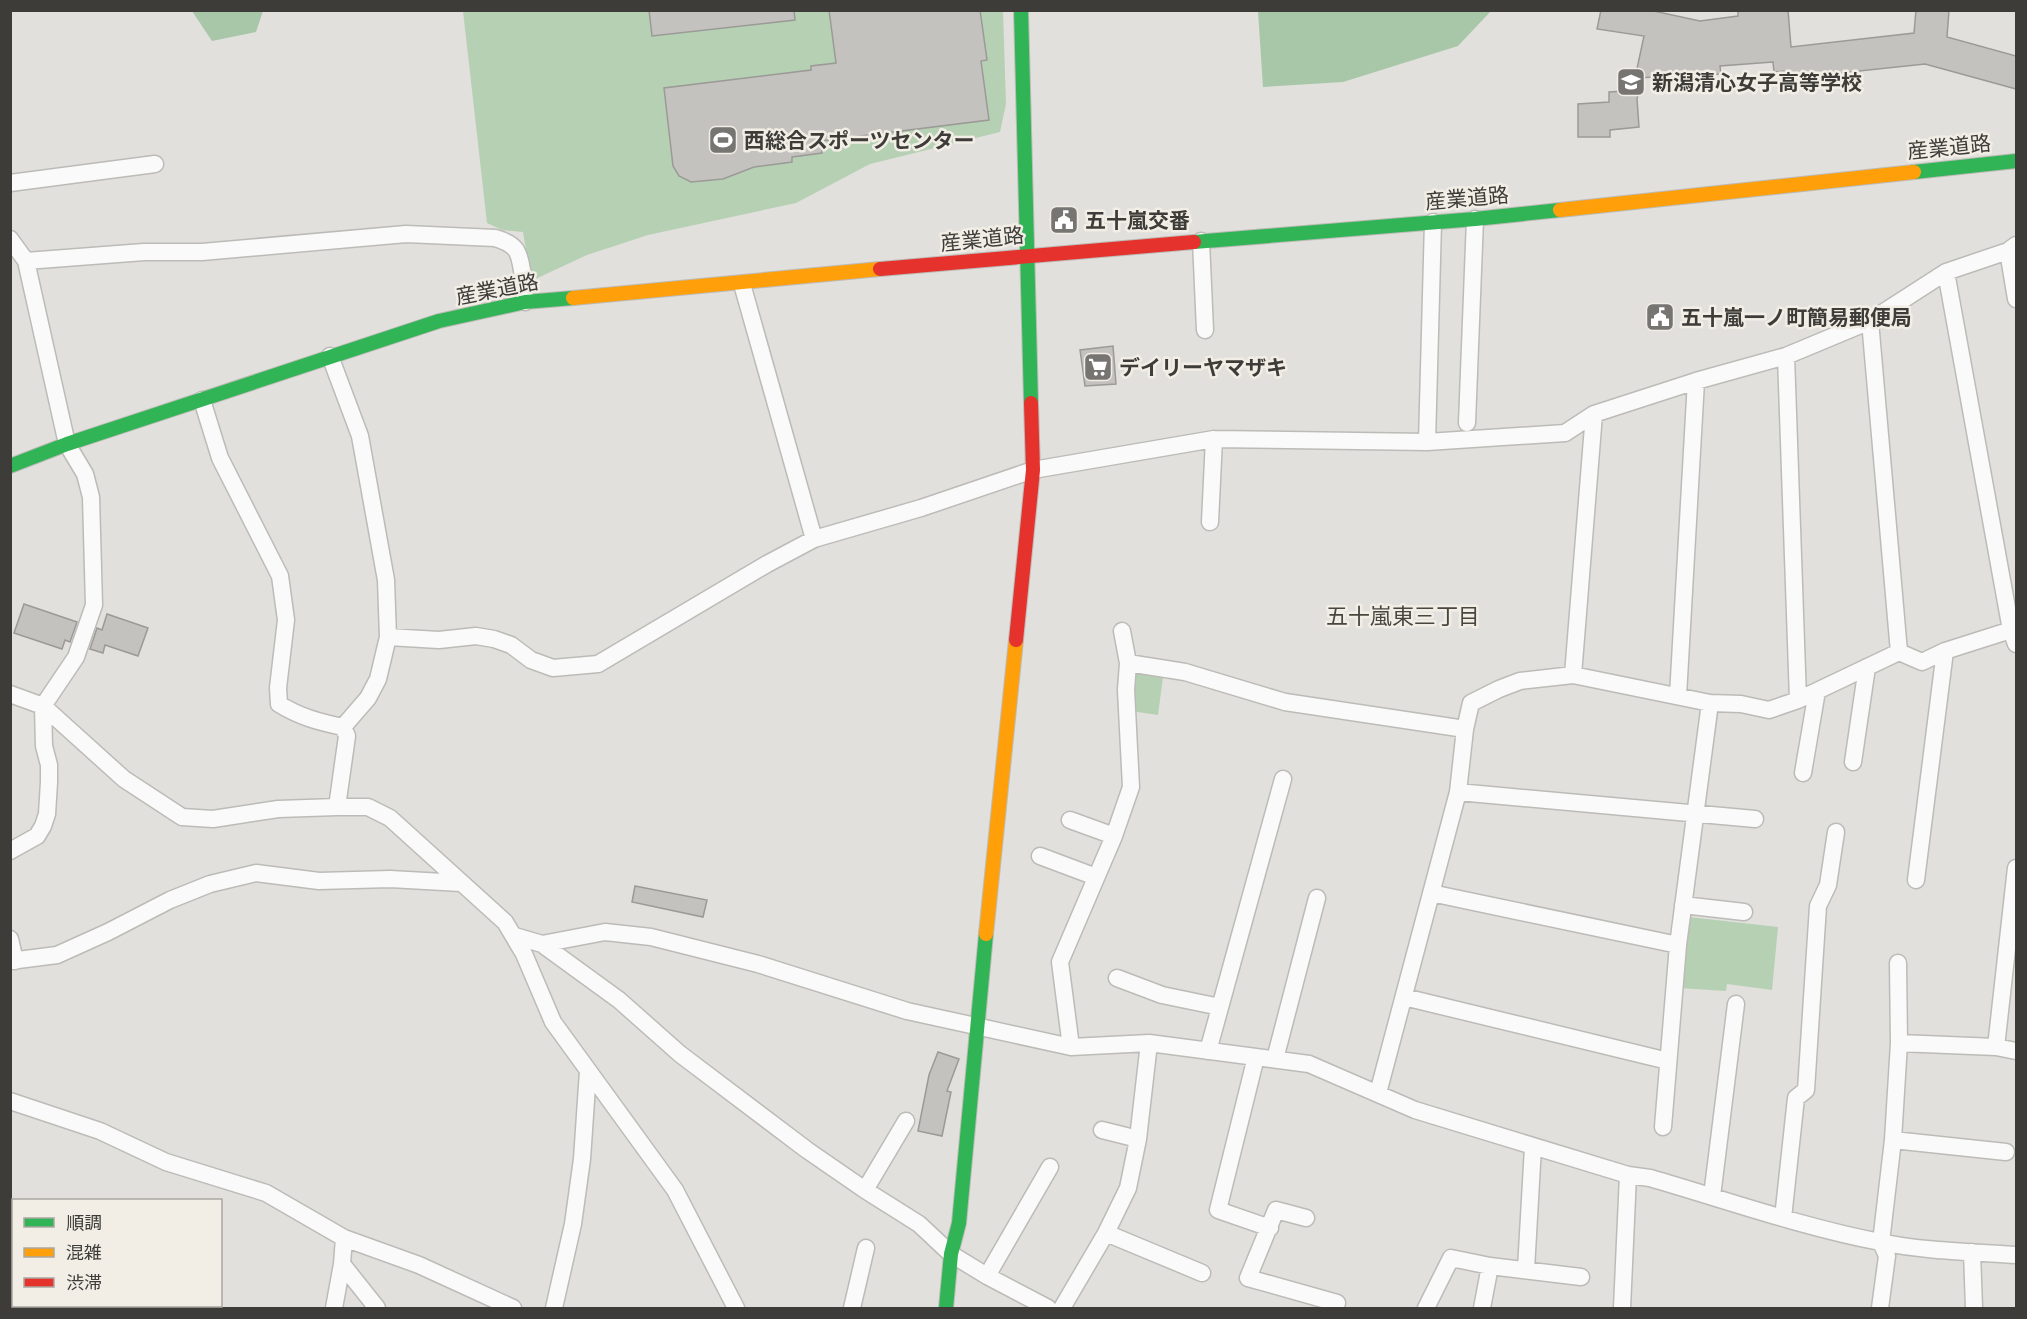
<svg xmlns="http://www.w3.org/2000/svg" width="2027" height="1319" font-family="'Archivo Narrow','Noto Sans JP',sans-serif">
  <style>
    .green { fill: #b6d0b4 }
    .forest { fill: #a8c7a8 }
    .building { fill: #c3c2be; stroke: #9b9a97; stroke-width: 1.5 }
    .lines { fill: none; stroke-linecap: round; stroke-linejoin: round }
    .street-casing { stroke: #bcbbb7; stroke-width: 19 }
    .fast-casing { stroke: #bcbbb7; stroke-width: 16 }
    .slow-casing { stroke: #bcbbb7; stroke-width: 16 }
    .jam-casing { stroke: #bcbbb7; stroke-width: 16 }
    .street { stroke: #fafafa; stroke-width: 16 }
    .fast { stroke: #30b455; stroke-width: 14 }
    .slow { stroke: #ff9f0a; stroke-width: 14 }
    .jam { stroke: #e5322d; stroke-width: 14 }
    .labels { text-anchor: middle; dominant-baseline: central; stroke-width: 5; stroke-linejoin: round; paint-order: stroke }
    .poi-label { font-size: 21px; font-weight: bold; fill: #3d3c39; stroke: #f2eee6; text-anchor: start }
    .street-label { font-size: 21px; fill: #3d3c39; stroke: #f2eee6 }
    .neighbourhood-label { font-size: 22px; fill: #48463f; stroke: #f2eee6 }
  </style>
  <rect width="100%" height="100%" fill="#e1e0dc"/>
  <path class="green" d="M463 11H1003L1006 104 1000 132 870 164 796 203 648 235 587 255 531 281 523 232 502 230 487 223Z
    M1136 671 1163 677 1158 715 1131 711 1130 680Z
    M1689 917 1778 927 1772 990 1727 984 1726 991 1679 988Z"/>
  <path class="forest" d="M192 11H263L256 32 212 41Z
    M1258 11V10L1491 11 1458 46 1343 82 1263 87Z"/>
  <path class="building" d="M649 10H794L795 20 652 36Z
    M829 10H980L987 60 981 61 989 120 821 141 822 153 792 157V162L754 167 723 179 691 182 679 176 673 166 664 88 811 70V66L836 63Z
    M1601 10H1649L1700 21 1738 16V10H1788L1791 47 1914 33 1916 10H1949L1947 37 2016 56V89L1925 64 1784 79 1785 71 1774 72 1773 62 1720 66 1721 74 1635 78 1644 36 1597 29Z
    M1639 90 1637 99 1639 127 1610 130V137H1578V104L1609 102V92Z
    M1073 211 1074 228 1055 229 1054 213Z
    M1113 346 1116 384 1085 386 1080 350Z
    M24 604 77 622 70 642 65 640 62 649 14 633Z
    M107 614 148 628 138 656 105 645 103 653 90 649 97 628 102 630Z
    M635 886 707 900 703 917 632 902Z
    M938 1052 959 1059 947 1091 951 1092 942 1136 918 1131 929 1075Z"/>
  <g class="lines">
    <g class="street-casing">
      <path id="street" d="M10 183 155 164
        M10 239 26 261 67 444 85 474 91 497 94 605 76 657 43 706 44 746 49 765V782L47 814 43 826 37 836 10 851
        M1201 241 1205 330
        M2008 251 2016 299
        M26 261 144 252H202L406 234 495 238C502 240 511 243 516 250 523 261 524 289 525 302
        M1946 272 2011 630 2016 644
        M742 284 814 539
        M330 356 360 436 386 580 388 637 378 679 368 698 343 727
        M202 400 220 458 280 576 286 620 278 688 279 704C300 717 319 722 343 727L347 736 337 807
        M1467 423 1475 219
        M1427 442 1433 222
        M1210 522 1214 439
        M388 637 439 640 476 636 494 639 511 645 531 660 553 668 598 664 767 564 814 539 921 508 1033 470 1214 439 1427 442 1565 433 1594 414 1696 381 1786 356 1870 321 1946 272 2008 251 2016 245
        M1899 652 1922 662 1945 651 2011 630
        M1128 663 1185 672 1285 702 1465 729
        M1573 675 1594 414
        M10 694 43 706 124 779 182 817 213 819 278 809 337 807H368L390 818 505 922 524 954 553 1022 675 1190 736 1308
        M1678 696 1696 381
        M1798 700 1899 652 1870 321
        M1853 762 1867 667
        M1803 773 1817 691
        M1458 792 1755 819
        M1070 820 1114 836
        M1040 856 1096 877
        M1916 880 1945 651
        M1431 893 1678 945
        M1683 905 1744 912
        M515 936 542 944 605 932 651 937 758 964 907 1011 1071 1047 1149 1043 1309 1064 1415 1110 1628 1175 1650 1178C1726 1200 1802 1227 1880 1242 1923 1251 1972 1252 2016 1255
        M10 939 15 961
        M542 944 619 1000 680 1054 807 1150 865 1190 919 1224 951 1254 987 1276 1048 1308
        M10 961 57 955 108 932 170 900 210 884 256 873 319 881 390 879 461 883
        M1898 963 1899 1043
        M1117 978 1162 995 1220 1007
        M1404 997 1668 1061
        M1071 1047 1060 962 1114 836 1131 787 1126 690 1128 663 1122 631
        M1996 1047 2016 868
        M1208 1051 1283 779
        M1256 1057 1218 1210 1270 1228
        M1275 1059 1317 898
        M1378 1093 1458 792 1465 729 1471 703 1499 689 1520 681 1573 675 1710 703 1741 704 1769 710 1798 700 1786 356
        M10 1101 100 1131 166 1162 266 1193 344 1238 419 1265 513 1308
        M1663 1127 1678 945 1710 703
        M1102 1130 1138 1139
        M1893 1140 2006 1152
        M865 1190 906 1121
        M1712 1196 1736 1004
        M1306 1218 1276 1210 1248 1278 1337 1303 1335 1308
        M1783 1218 1796 1098 1806 1090 1818 906 1828 885 1836 832
        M1106 1233 1202 1273
        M344 1238 342 1264 377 1308
        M1972 1252 1974 1308
        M1526 1269 1533 1147
        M987 1276 1050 1167
        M334 1308 342 1264
        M554 1308 573 1224 582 1159 588 1071
        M852 1308 866 1248
        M1062 1308 1106 1233 1128 1188 1138 1139 1149 1043
        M1426 1308 1451 1258 1490 1266 1581 1277
        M1482 1308 1490 1266
        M1622 1308 1628 1175
        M1880 1308 1887 1256 1881 1242 1893 1140 1899 1043 1996 1047 2016 1051"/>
    </g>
    <g class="fast-casing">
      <path id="fast" d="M1021 10 1031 403
        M1914 172 2016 161
        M1194 242 1475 219 1560 210
        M10 466 67 444 439 321 525 302 573 298
        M946 1308 951 1254 959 1223 986 934"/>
    </g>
    <g class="slow-casing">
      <path id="slow" d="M1560 210 1914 172
        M573 298 880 269
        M986 934 1016 640"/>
    </g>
    <g class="jam-casing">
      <path id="jam" d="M880 269 1194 242
        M1016 640 1033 470 1031 403"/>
    </g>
    <use href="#street" class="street"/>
    <use href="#fast" class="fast"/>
    <use href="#slow" class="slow"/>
    <use href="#jam" class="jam"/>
  </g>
  <defs>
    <g id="school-square" transform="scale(1.5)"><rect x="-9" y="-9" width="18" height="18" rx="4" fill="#767572" stroke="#f2eee6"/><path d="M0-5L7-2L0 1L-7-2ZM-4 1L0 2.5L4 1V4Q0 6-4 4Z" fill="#fff"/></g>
    <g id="stadium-square" transform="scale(1.5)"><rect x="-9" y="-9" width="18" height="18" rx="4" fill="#767572" stroke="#f2eee6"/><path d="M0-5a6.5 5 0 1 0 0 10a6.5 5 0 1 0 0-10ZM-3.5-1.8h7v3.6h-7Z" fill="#fff"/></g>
    <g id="civic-square" transform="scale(1.5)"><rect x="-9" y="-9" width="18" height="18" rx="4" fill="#767572" stroke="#f2eee6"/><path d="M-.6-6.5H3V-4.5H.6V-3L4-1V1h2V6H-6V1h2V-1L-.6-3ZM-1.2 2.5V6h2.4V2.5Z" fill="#fff"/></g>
    <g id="supermarket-square" transform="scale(1.5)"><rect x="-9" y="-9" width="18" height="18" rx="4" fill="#767572" stroke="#f2eee6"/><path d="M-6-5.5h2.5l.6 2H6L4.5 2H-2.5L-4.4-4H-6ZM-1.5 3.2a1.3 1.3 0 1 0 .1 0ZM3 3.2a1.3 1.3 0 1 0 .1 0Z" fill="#fff"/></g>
  </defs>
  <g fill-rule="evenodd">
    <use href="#school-square" x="1631" y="82"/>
    <use href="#stadium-square" x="723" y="140"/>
    <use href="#civic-square" x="1064" y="220"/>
    <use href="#civic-square" x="1660" y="317"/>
    <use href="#supermarket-square" x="1098" y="367"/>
  </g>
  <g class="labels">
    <g class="poi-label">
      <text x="1652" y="82">新潟清心女子高等学校</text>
      <text x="744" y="140">西総合スポーツセンター</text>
      <text x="1085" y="220">五十嵐交番</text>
      <text x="1681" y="317">五十嵐一ノ町簡易郵便局</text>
      <text x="1119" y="367">デイリーヤマザキ</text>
    </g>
    <g class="street-label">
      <text transform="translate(1949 147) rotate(-6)">産業道路</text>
      <text transform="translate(1467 198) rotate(-5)">産業道路</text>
      <text transform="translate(982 239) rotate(-6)">産業道路</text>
      <text transform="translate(497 289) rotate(-11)">産業道路</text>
    </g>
    <g class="neighbourhood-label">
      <text x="1403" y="616">五十嵐東三丁目</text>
    </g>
  </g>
  <rect width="2027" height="1319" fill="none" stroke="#3d3c39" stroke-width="24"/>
  <rect x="12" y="1199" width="210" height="108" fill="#f2eee6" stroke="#aaa7a1" stroke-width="1.5"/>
  <rect x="24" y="1218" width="30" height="9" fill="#30b455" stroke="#aaa7a1" stroke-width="1.5"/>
  <text x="66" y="1229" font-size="18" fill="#3d3c39">順調</text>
  <rect x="24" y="1248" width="30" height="9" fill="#ff9f0a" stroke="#aaa7a1" stroke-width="1.5"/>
  <text x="66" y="1259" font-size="18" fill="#3d3c39">混雑</text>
  <rect x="24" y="1278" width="30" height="9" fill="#e5322d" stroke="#aaa7a1" stroke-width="1.5"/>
  <text x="66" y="1289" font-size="18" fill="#3d3c39">渋滞</text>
</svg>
